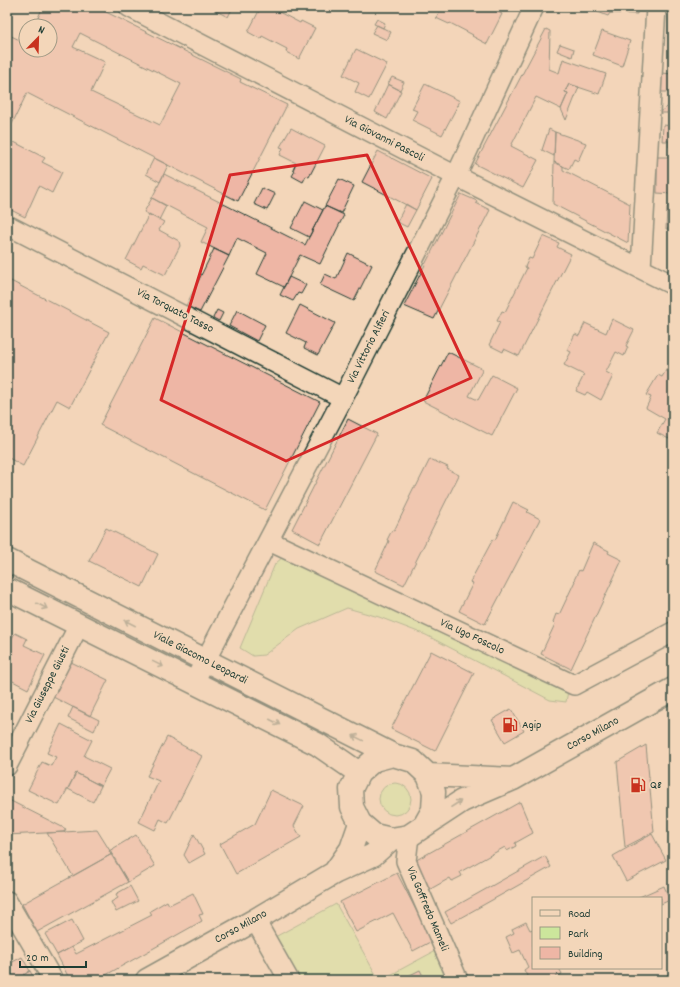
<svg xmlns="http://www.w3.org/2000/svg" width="680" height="987" font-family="Dekko,sans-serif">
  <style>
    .green { fill: #cce69c; stroke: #769268 }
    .building { fill: #eeb6a5; stroke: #1f3d34; fill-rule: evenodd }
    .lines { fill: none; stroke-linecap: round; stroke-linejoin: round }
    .street-casing { stroke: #1f3d34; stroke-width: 22 }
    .secondary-casing { stroke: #1f3d34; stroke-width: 25 }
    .street { stroke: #f3d6b9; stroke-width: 19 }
    .secondary { stroke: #f3d6b9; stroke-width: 22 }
    .oneway { stroke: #7e8270 }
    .marked { fill: none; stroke: #d62828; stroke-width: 3; stroke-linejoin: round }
    .labels { text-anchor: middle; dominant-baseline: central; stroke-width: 3.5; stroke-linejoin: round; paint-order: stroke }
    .street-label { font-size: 12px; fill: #1f3d34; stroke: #f3d6b9 }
    .poi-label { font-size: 12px; fill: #1f3d34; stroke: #f3d6b9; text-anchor: start }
  </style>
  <rect width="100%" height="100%" fill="#f3d6b9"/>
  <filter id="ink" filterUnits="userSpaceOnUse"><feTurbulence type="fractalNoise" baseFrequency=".025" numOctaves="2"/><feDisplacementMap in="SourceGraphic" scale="8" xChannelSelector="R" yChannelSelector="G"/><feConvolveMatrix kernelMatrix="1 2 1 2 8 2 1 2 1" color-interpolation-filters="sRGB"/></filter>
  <g filter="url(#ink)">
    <path class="green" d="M284 556 568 691 566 702 550 700 426 635 379 617 347 608 299 629 264 655 253 656 240 648 275 564Z
      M379 799a16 16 0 1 1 32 0a16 16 0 1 1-32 0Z
      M336 904 379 980H298L275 937Z
      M435 951 448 980H381Z"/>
    <path class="building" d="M43 7H96L241 79 240 82 287 105 238 201 27 93 12 124 8 123 7 124V34L26 43V50H50V26H34ZM80 33 181 84 160 125 91 92 105 62 73 47Z
      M216 7H233L228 17 214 10Z
      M261 7H275L278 9 277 11 300 23 301 21 315 28 299 59 286 52 287 49 262 36 261 39 248 32Z
      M442 7H485L488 8 489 7 502 14 487 44 472 36 473 35 450 23 449 24 436 18Z
      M585 7H637V14L610 13 608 16Z
      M377 19 385 23 383 28 374 24Z
      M377 25 391 32 387 40 372 33Z
      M546 29 550 31 549 69 559 73 563 59 606 74 599 94 569 84 565 92 568 93 561 109 536 97 511 146 538 160 523 188 475 164Z
      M602 31 630 41 622 66 593 55Z
      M560 44 574 49 572 57 557 51Z
      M356 49 387 64 369 99 355 92 359 83 343 75Z
      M661 73 673 74V92H660Z
      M392 77 404 82 400 90 388 84Z
      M388 84 401 91 387 119 375 112Z
      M425 84 460 101 442 135 412 120 417 111 412 109Z
      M569 84 579 87 566 120 561 109 568 93 565 92Z
      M669 106 673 107V113H658Z
      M663 125 673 126V147H669V141H662Z
      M291 128 325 146 309 177 306 176 303 182 292 176 295 171 293 170 296 163 280 155 283 148 280 147Z
      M549 129 555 132 554 156 542 150Z
      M555 132 586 143 578 161 574 159 569 169 554 162Z
      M14 142 45 158 42 162 62 172 52 193 39 186 25 217 7 208V156Z
      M378 151 432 179 416 210 362 182Z
      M657 157H673V194L657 193Z
      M154 158 168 165 160 182 146 174Z
      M554 162 563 166V170L630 204 628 243 553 204Z
      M164 174 305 245 325 206 344 215 320 264 300 255 284 287 257 274 267 253 237 238 229 256 201 242 208 227 152 198Z
      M339 179 354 186 341 213 325 206Z
      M262 188 275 194 267 210 254 204Z
      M461 194 477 201 476 203 490 210 434 319 404 306Z
      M152 198 166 206 159 220 144 212Z
      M305 201 323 210 309 237 291 228Z
      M406 204 416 210 407 227 397 222Z
      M667 207H673V229H666Z
      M149 214 164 222 159 230 179 241 180 246 165 275 143 264 141 268 126 260Z
      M543 236 559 243 557 247 571 254 519 356 504 349 503 352 489 345 500 322 497 321 502 311 505 312 527 268 525 267 529 258 532 259Z
      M214 249 229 256 200 312 186 306Z
      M348 253 372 265 354 301 320 285 325 274 336 279Z
      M289 277 306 285 301 294 298 293 293 301 280 295Z
      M7 279 109 332 70 407 57 400 23 466 7 457Z
      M300 305 335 323 318 355 304 348 306 343 286 333Z
      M217 310 223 313 219 321 213 318Z
      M237 310 265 325 257 341 229 326Z
      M155 318 320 402 265 510 100 425Z
      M612 319 634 330 626 346 628 347 624 356 616 352 606 372 613 376 601 400 587 392 585 395 576 391 584 375 564 365 571 352 567 350 575 334 579 336 585 323 606 333Z
      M448 352 483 369 469 396 478 400 492 375 517 388 492 436 423 401Z
      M669 365 673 368V437L670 436 669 439 657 433 665 419 646 408 651 397 646 395 658 375 662 377Z
      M348 419 377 434 320 544 292 529Z
      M430 459 448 467 447 469 459 475 404 585 375 571 389 541 387 540 392 530 394 531 410 498 409 497 414 487H416Z
      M513 502 529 510 527 512 540 519 485 624 459 611 473 583 470 582 493 539 495 540Z
      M106 528 158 554 142 587 89 561Z
      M593 543 609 551 608 553 622 560 571 669 541 654 555 624 553 622 556 614 559 615 575 581 574 580 579 570 581 571Z
      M15 633 27 639 24 645 45 655 28 689 7 678V645H8Z
      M431 651 474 673 435 751 391 729Z
      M71 662 108 680 90 716 53 697Z
      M73 707 99 720 94 731 68 718Z
      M511 709 524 731 505 742 492 720Z
      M61 724 92 740 84 756 110 769 101 786 76 773 59 805 28 790 42 762 51 766 56 757 47 753Z
      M167 737 202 756 168 823 160 819 155 830 139 822 159 781 147 776Z
      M646 745 654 832 625 847 617 762Z
      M76 773 101 786 93 802 68 789Z
      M271 790 304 806 294 826 301 837 236 874 220 844 255 824Z
      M7 799 66 829 64 832 7 835Z
      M520 802 533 833 515 843 516 846 507 851 505 847 460 872 462 876 452 881 450 878 427 891 411 863Z
      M97 830 112 854 73 876 47 833Z
      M194 834 205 854 189 863 184 855Z
      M652 834 666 860 626 881 613 856Z
      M136 835 155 866 128 882 109 851Z
      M112 854 128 882 37 932 22 904Z
      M545 856 551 867 451 923 445 912Z
      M397 873 432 941 413 951 393 913 356 932 340 902Z
      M130 886 138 901 116 912 111 902 118 898 116 894Z
      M664 886 670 900 661 904V898H637Z
      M193 893 203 914 199 915 202 921 97 980H70L57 955 72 947 76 954 152 915 150 911 167 901 169 905Z
      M72 920 83 941 57 955 45 934Z
      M526 922 530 930 533 929V968H559L562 974 549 980H529L524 970 528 967 520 950 513 953 506 937 514 933 512 929Z
      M22 957 30 971 15 980H7V965Z
      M420 970 425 980H403L402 979Z
      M30 971 35 980H15Z"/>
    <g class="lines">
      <g class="street-casing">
        <path id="street" d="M129 7 456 176 673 285
          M7 225 343 398
          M641 268 656 7
          M269 541 574 685 673 632
          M194 682 343 398 456 176 534 7
          M7 766 79 625
          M409 836 406 861 458 980
          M7 901 53 980
          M255 920 289 980"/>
      </g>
      <g class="secondary-casing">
        <path id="secondary" d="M7 560 393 755
          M7 589 317 744 359 773
          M428 775 434 792 433 810 424 826 409 836 391 839 374 835 360 823 352 807 351 789 359 773 374 760 393 755 413 761 428 775 513 779
          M424 826 462 801 513 779 673 689
          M334 873 351 849 360 823
          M147 980 255 920 334 873 373 855 391 839"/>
      </g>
      <use href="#street" class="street"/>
      <use href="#secondary" class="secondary"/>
    </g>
    <defs><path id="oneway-shaft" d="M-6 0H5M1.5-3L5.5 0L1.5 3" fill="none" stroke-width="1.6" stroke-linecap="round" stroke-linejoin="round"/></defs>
    <g class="oneway">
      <use href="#oneway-shaft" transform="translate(42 606) rotate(27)"/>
      <use href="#oneway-shaft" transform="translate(130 623) rotate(-153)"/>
      <use href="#oneway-shaft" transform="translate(158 664) rotate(26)"/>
      <use href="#oneway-shaft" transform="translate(275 722) rotate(27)"/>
      <use href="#oneway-shaft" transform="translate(358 738) rotate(-154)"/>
      <use href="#oneway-shaft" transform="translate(456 804) rotate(-33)"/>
    </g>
  </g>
  <path d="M0 0H680V987H0ZM367 155 471 378 286 461 161 400 230 175Z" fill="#f3d6b9" fill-opacity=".55" fill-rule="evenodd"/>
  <path class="marked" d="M367 155 471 378 286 461 161 400 230 175Z"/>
  <defs>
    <g id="fuel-bare" transform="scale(1.2)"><path d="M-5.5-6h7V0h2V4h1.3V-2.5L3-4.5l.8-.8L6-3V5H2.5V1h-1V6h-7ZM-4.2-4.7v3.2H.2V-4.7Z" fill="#c8321e" stroke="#f3d6b9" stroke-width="2.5" paint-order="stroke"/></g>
  </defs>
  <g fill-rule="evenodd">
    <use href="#fuel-bare" x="510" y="725"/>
    <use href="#fuel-bare" x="638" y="785"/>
  </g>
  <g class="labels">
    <g class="street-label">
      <text transform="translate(384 139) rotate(27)">Via Giovanni Pascoli</text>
      <text transform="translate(175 311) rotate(27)">Via Torquato Tasso</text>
      <text transform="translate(369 347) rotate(-63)">Via Vittorio Alfieri</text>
      <text transform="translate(472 637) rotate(25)">Via Ugo Foscolo</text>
      <text transform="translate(200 658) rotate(27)">Viale Giacomo Leopardi</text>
      <text transform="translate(48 685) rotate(-63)">Via Giuseppe Giusti</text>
      <text transform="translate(593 734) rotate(-29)">Corso Milano</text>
      <text transform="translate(427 909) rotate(67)">Via Goffredo Mameli</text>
      <text transform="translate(241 927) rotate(-29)">Corso Milano</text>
    </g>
    <g class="poi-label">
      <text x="522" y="725">Agip</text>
      <text x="650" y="785">Q8</text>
    </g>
  </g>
  <rect width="680" height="987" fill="none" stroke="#f3d6b9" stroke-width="24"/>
  <rect x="12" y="12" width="656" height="963" fill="none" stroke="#1f3d34" stroke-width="1.5" filter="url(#ink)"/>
  <rect x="532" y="897" width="130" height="72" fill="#f3d6b9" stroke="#9e9984"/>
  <rect x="540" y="910" width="20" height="6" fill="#f3d6b9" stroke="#9e9984"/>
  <text x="568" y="917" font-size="12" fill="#1f3d34">Road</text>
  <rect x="540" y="927" width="20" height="12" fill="#cce69c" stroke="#9e9984"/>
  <text x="568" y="937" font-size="12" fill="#1f3d34">Park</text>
  <rect x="540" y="947" width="20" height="12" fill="#eeb6a5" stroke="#9e9984"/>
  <text x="568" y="957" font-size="12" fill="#1f3d34">Building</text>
  <g transform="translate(38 38) rotate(23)"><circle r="19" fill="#f3d6b9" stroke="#9e9984"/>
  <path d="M0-3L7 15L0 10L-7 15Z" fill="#c8321e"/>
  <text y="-6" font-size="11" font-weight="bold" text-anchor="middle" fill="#1f3d34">N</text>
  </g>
  <path d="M20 961v6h66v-6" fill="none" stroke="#1f3d34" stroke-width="2"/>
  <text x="26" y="961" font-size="12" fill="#1f3d34" stroke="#f3d6b9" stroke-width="3" paint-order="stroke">20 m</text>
</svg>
